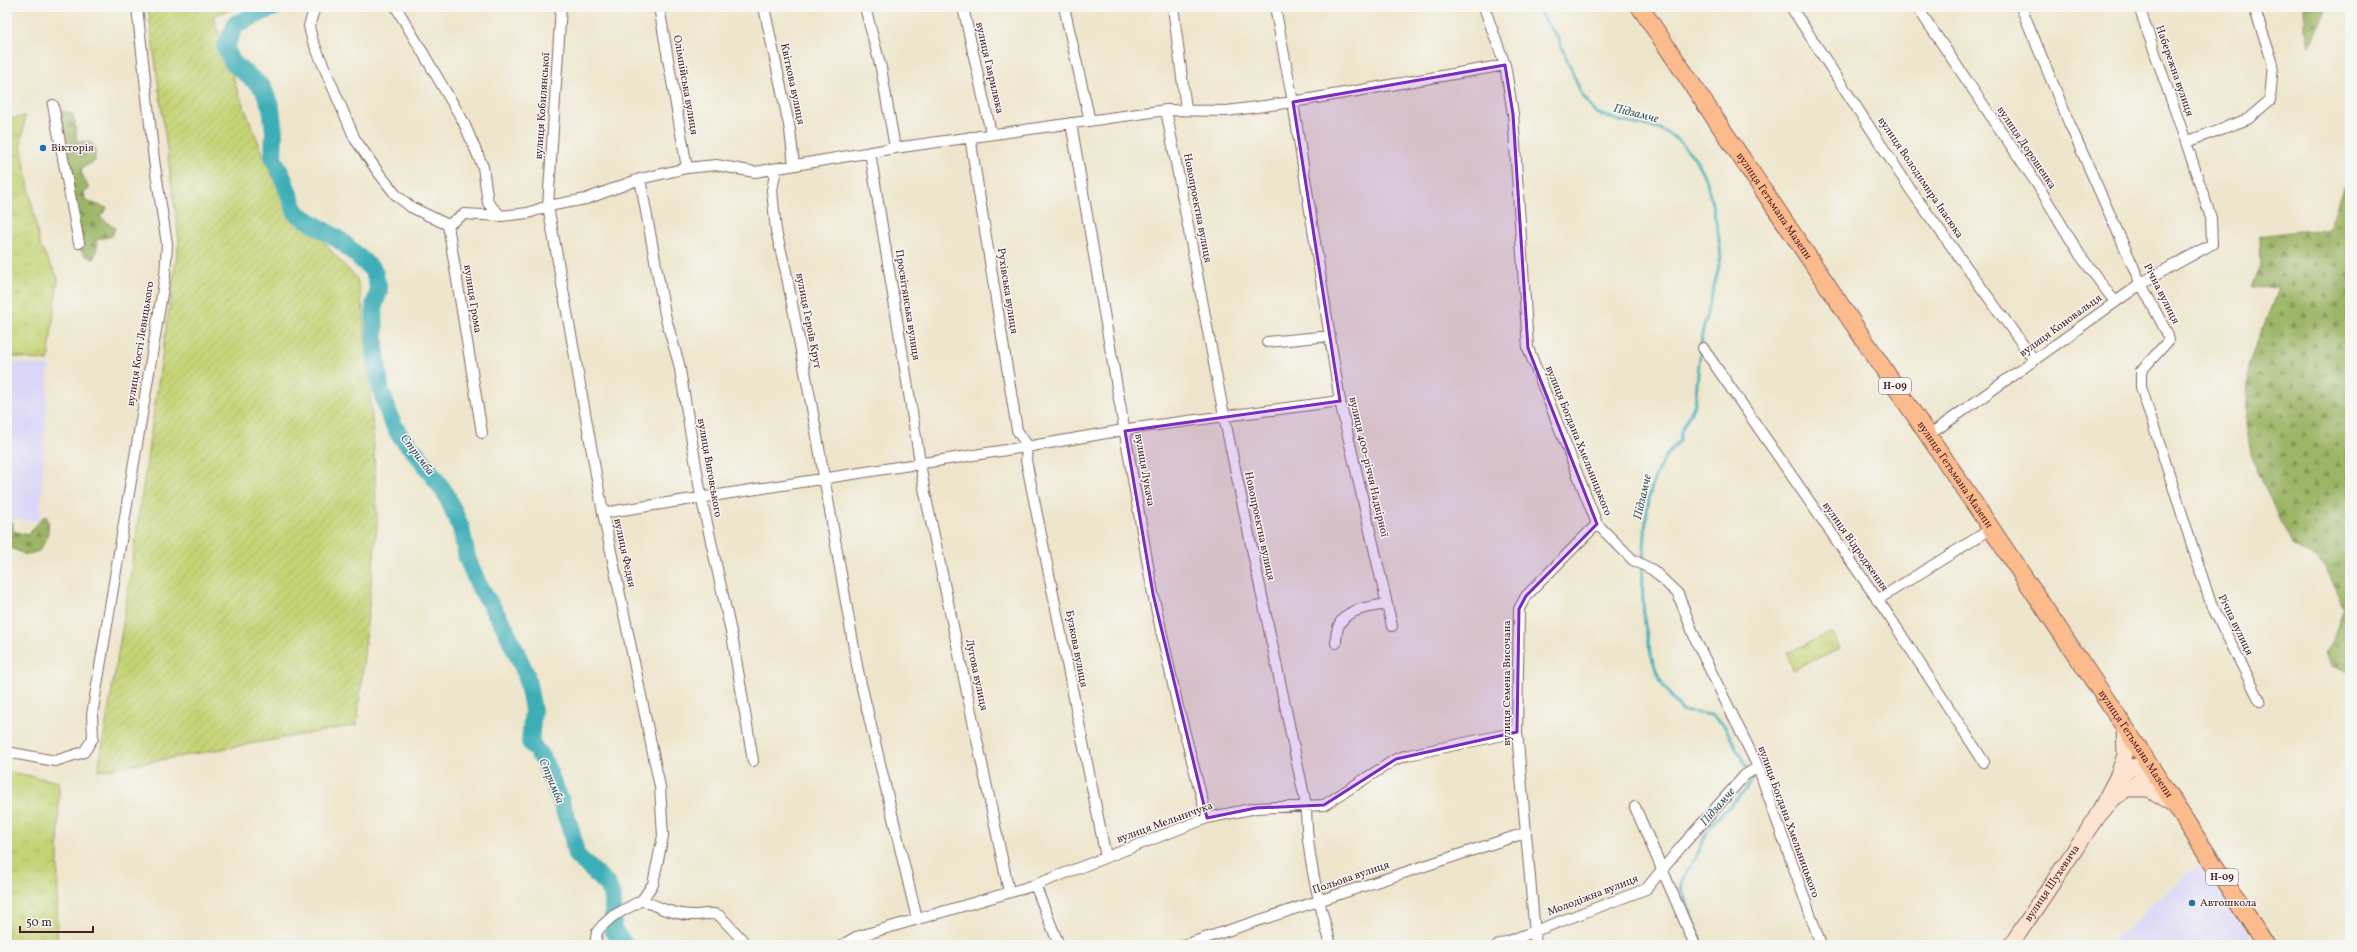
<svg xmlns="http://www.w3.org/2000/svg" width="2357" height="952" font-family="Vollkorn,serif">
  <style>
    .built { fill: #dbd6f7 }
    .grass { fill: url(#grass-tufts); stroke: #887950 }
    .forest { fill: url(#forest-firs); stroke: #736a48 }
    .garden { fill: url(#garden-furrows); stroke: #887950 }
    .lines { fill: none; stroke-linecap: round; stroke-linejoin: round }
    .stream { stroke: #3daeb7; stroke-width: 3 }
    .river { stroke: #3daeb7; stroke-width: 18 }
    .minor-casing { stroke: #836563; stroke-width: 12 }
    .secondary-casing { stroke: #836563; stroke-width: 17 }
    .primary-casing { stroke: #836563; stroke-width: 19 }
    .minor { stroke: #fff; stroke-width: 10 }
    .secondary { stroke: #fde4d1; stroke-width: 15 }
    .primary { stroke: #fbbb8d; stroke-width: 17 }
    .marked { fill: #7b2cbf; fill-opacity: 0.2; stroke: #7b2cbf; stroke-width: 3; stroke-linejoin: round }
    .poi-dot { fill: #1f6fb2; stroke: #f6f6f2; stroke-width: 1.5 }
    .labels { text-anchor: middle; dominant-baseline: central; stroke-width: 3; stroke-linejoin: round; paint-order: stroke }
    .shield { fill: #f6f6f2; stroke: #7e6067; stroke-width: 1 }
    .shield-label { font-size: 10px; font-weight: bold; fill: #4a1f2b }
    .street-label { font-size: 11px; fill: #4a1f2b; stroke: #f6f6f2 }
    .poi-label { font-size: 11px; fill: #4a1f2b; stroke: #f6f6f2; text-anchor: start }
    .water-label { font-size: 12px; font-style: italic; fill: #455863; stroke: #f6f6f2 }
  </style>
  <defs>
    <pattern id="grass-tufts" width="24" height="20" patternUnits="userSpaceOnUse"><rect width="24" height="20" fill="#c5d375"/><path d="M3 7l-1-3M5 7V3M7 7l1-3M15 17l-1-3M17 17v-4M19 17l1-3" fill="none" stroke="#abb565"/></pattern>
    <pattern id="forest-firs" width="22" height="20" patternUnits="userSpaceOnUse"><rect width="22" height="20" fill="#9cb566"/><path d="M5 1l3.5 6h-7zM16 11l3.5 6h-7z" fill="#819354"/></pattern>
    <pattern id="garden-furrows" width="10" height="10" patternUnits="userSpaceOnUse"><rect width="10" height="10" fill="#c5d375"/><path d="M-1 1l2-2M0 10L10 0M9 11l2-2" fill="none" stroke="#abb565"/></pattern>
  </defs>
  <rect width="100%" height="100%" fill="#f6f6f2"/>
  <filter id="ink" filterUnits="userSpaceOnUse"><feTurbulence type="fractalNoise" baseFrequency=".025" numOctaves="2"/><feDisplacementMap in="SourceGraphic" scale="8" xChannelSelector="R" yChannelSelector="G"/><feConvolveMatrix kernelMatrix="1 2 1 2 8 2 1 2 1" color-interpolation-filters="sRGB"/></filter>
  <filter id="wash" filterUnits="userSpaceOnUse"><feTurbulence type="fractalNoise" baseFrequency=".012" numOctaves="4" result="noise"/><feDisplacementMap in="SourceGraphic" scale="16" xChannelSelector="R" yChannelSelector="G"/><feGaussianBlur stdDeviation="0.9" result="paint"/><feColorMatrix in="noise" values="0 0 0 0 0 0 0 0 0 0 0 0 0 0 0 0 0 1.4 0 .05"/><feComposite in="paint" operator="in"/></filter>
  <g filter="url(#wash)">
    <rect width="100%" height="100%" fill="#eee6cc"/>
    <path class="built" d="M7 362 49 366 40 522 7 517Z
      M2203 860 2256 945H2108Z"/>
    <path class="grass" d="M25 116 21 145 40 246 58 278 48 361 7 356V120Z
      M1832 632 1840 648 1793 670 1787 653Z
      M7 771 59 782 57 945H7Z"/>
    <path class="forest" d="M2304 7H2327L2311 46 2305 28Z
      M63 111 72 114 75 121 77 143 84 141 91 142 95 147V161L82 168 81 172 89 189 84 193 86 201 107 208 100 217 115 228 112 236 95 240 98 244 94 258 86 256 80 250 58 115Z
      M2350 172V672L2349 673 2332 666 2324 653 2332 642 2344 607 2325 567 2316 558 2292 545 2252 459 2246 425 2249 363 2279 287 2251 288 2261 267 2260 236 2298 231 2328 230Z
      M7 516 13 522V531L28 535 43 517H47C51 530 46 541 39 551L26 555 7 546Z"/>
    <path class="garden" d="M148 7H236L213 16 238 92 273 178 333 253 357 279 363 308 373 429 377 525 357 725 98 771 122 630 179 240Z"/>
    <g class="lines">
      <path class="stream" d="M1536 7 1558 38 1582 95 1596 113 1623 122 1658 128 1677 139 1695 158 1707 182 1718 231 1721 258 1702 334 1695 404 1681 431 1680 440C1669 451 1659 465 1654 480 1648 497 1646 516 1645 534 1641 581 1640 628 1657 673 1662 687 1673 699 1682 711L1711 715 1724 725 1752 778C1750 791 1718 814 1710 827 1704 836 1702 846 1697 855 1690 867 1683 873 1681 888L1703 945"/>
      <path class="river" d="M274 7 236 24 225 47 232 62 263 88 271 108 274 132 273 157 283 178 296 213 341 241 374 271 379 291 374 305 375 347 380 387 391 420 401 437 418 455 446 494 461 528 467 558 479 586 505 628 526 674 533 710 530 742 543 759 560 799 571 830 576 855 607 884 613 897V931L626 945"/>
    </g>
  </g>
  <g filter="url(#ink)">
    <g class="lines">
      <g class="minor-casing">
        <path id="minor" d="M315 7 309 26 312 39 355 139 378 172 396 195 411 207 448 225
          M396 7 463 121 483 167 488 203 501 216
          M561 7 548 206 603 513 660 787 663 836 653 884 642 900 613 916 602 926 597 932 595 945
          M659 7 687 168
          M764 7 790 130 794 165
          M865 7 881 68 895 148
          M963 7 991 133
          M1064 7 1090 121
          M1173 7 1186 109
          M1275 7 1293 102 1340 401 1392 626
          M1484 7 1505 65 1513 114 1528 348 1597 524 1633 560 1653 570 1678 594 1697 643 1758 767 1821 945
          M1791 7 1912 192 2034 360
          M1917 7 2037 184 2080 255 2115 302
          M2021 7 2070 125 2141 284 2167 333 2169 340 2141 371V387L2211 604 2260 701
          M2139 7 2186 142
          M53 105 79 243
          M1166 110 1224 416 1306 805C1306 852 1318 900 1331 945
          M1071 123 1153 594 1178 707 1207 818
          M970 137 1017 430 1027 445 1026 460 1106 857
          M870 152 925 493 1009 892
          M776 169 772 190 776 231 786 272 812 408 858 671 917 919
          M640 179 666 319 679 364 701 496 733 641 753 761
          M1267 342 1330 336
          M1703 348 1889 616 1984 762
          M482 433 448 225 464 214 501 216 528 213 548 206 586 199 640 179 687 168 716 165 755 172 895 148 1166 110 1227 111 1293 102 1505 65
          M1929 435 2145 281 2212 244 2211 218 2186 142 2248 119 2270 100 2273 64 2254 7
          M603 513 1032 446 1135 428 1340 401
          M1877 600 1991 529
          M1336 643C1335 609 1361 609 1386 604
          M7 752 55 761 84 752 93 738 92 715 165 276 167 244 154 160 137 7
          M1635 807 1695 945
          M1035 885 1059 945
          M642 900C658 907 672 914 690 915 700 916 710 911 720 916L747 945
          M842 945 856 937 1035 885 1207 818 1256 808 1324 805 1396 759 1408 755 1517 732
          M1184 945 1525 833
          M1498 945 1646 889 1681 847 1745 775 1758 767
          M1536 945 1517 732 1519 609 1526 596 1597 524"/>
      </g>
      <g class="secondary-casing">
        <g id="secondary">
          <path d="M2117 778 2125 755 2124 726"/>
          <path d="M2128 789H2149L2172 803"/>
          <path id="s1" d="M2011 945 2094 821 2116 779 2131 767 2150 765 2142 778 2114 798 2094 821"/>
        </g>
      </g>
      <g class="primary-casing">
        <g id="primary">
          <path id="s2" d="M1640 7 2124 726 2266 945"/>
        </g>
      </g>
      <use href="#minor" class="minor"/>
      <use href="#secondary" class="secondary"/>
      <use href="#primary" class="primary"/>
    </g>
  </g>
  <path class="marked" d="M1505 65 1513 114 1528 348 1597 524 1526 596 1519 609 1517 732 1396 759 1324 805 1256 808 1207 818 1153 594 1125 431 1340 401 1293 102Z"/>
  <g class="poi-dot">
    <circle cx="43" cy="148" r="4"/>
    <circle cx="2192" cy="903" r="4"/>
  </g>
  <g class="labels">
    <g class="shield">
      <rect x="1879" y="378" width="32" height="16" rx="3"/>
      <rect x="2206" y="869" width="32" height="16" rx="3"/>
    </g>
    <g class="shield-label">
      <text x="1895" y="386">Н-09</text>
      <text x="2222" y="877">Н-09</text>
    </g>
    <g class="street-label">
      <text transform="translate(989 68) rotate(77)">вулиця Гаврилюка</text>
      <text transform="translate(2174 71) rotate(71)">Набережна вулиця</text>
      <text transform="translate(792 84) rotate(78)">Квіткова вулиця</text>
      <text transform="translate(685 85) rotate(80)">Олімпійська вулиця</text>
      <text transform="translate(543 106) rotate(-86)">вулиця Кобилянської</text>
      <text transform="translate(2026 148) rotate(56)">вулиця Дорошенка</text>
      <text transform="translate(1920 178) rotate(56)">вулиця Володимира Івасюка</text>
      <text stroke="none"><textPath href="#s2" startOffset="240">вулиця Гетьмана Мазепи</textPath></text>
      <text transform="translate(1197 208) rotate(79)">Новопроектна вулиця</text>
      <text transform="translate(1007 291) rotate(81)">Рухівська вулиця</text>
      <text transform="translate(2161 294) rotate(63)">Річна вулиця</text>
      <text transform="translate(472 299) rotate(81)">вулиця Грома</text>
      <text transform="translate(907 305) rotate(81)">Просвітянська вулиця</text>
      <text transform="translate(808 321) rotate(79)">вулиця Героїв Крут</text>
      <text transform="translate(2061 326) rotate(-36)">вулиця Коновальця</text>
      <text transform="translate(141 344) rotate(-81)">вулиця Кості Левицького</text>
      <text transform="translate(1578 441) rotate(68)">вулиця Богдана Хмельницького</text>
      <text transform="translate(1368 467) rotate(77)">вулиця 400-річчя Надвірної</text>
      <text transform="translate(709 468) rotate(80)">вулиця Виговського</text>
      <text transform="translate(1144 470) rotate(80)">вулиця Лукача</text>
      <text stroke="none"><textPath href="#s2" startOffset="564">вулиця Гетьмана Мазепи</textPath></text>
      <text transform="translate(1259 526) rotate(78)">Новопроектна вулиця</text>
      <text transform="translate(1855 547) rotate(55)">вулиця Відродження</text>
      <text transform="translate(624 553) rotate(78)">вулиця Федяя</text>
      <text transform="translate(2235 625) rotate(64)">Річна вулиця</text>
      <text transform="translate(1076 649) rotate(79)">Бузкова вулиця</text>
      <text transform="translate(976 675) rotate(78)">Лугова вулиця</text>
      <text transform="translate(1507 683) rotate(-90)">вулиця Семена Височана</text>
      <text stroke="none"><textPath href="#s2" startOffset="888">вулиця Гетьмана Мазепи</textPath></text>
      <text transform="translate(1788 822) rotate(70)">вулиця Богдана Хмельницького</text>
      <text transform="translate(1165 823) rotate(-20)">вулиця Мельничука</text>
      <text transform="translate(1351 878) rotate(-19)">Польова вулиця</text>
      <text stroke="none"><textPath href="#s1" startOffset="74">вулиця Шухевича</textPath></text>
      <text transform="translate(1593 896) rotate(-21)">Молодіжна вулиця</text>
    </g>
    <g class="poi-label">
      <text x="51" y="148">Вікторія</text>
      <text x="2200" y="903">Автошкола</text>
    </g>
    <g class="water-label">
      <text transform="translate(1636 114) rotate(14)">Підзамче</text>
      <text transform="translate(417 455) rotate(53)">Стримба</text>
      <text transform="translate(1643 497) rotate(-77)">Підзамче</text>
      <text transform="translate(551 781) rotate(67)">Стримба</text>
      <text transform="translate(1718 807) rotate(-49)">Підзамче</text>
    </g>
  </g>
  <rect width="2357" height="952" fill="none" stroke="#f6f6f2" stroke-width="24"/>
  <path d="M20 926v6h73v-6" fill="none" stroke="#4a1f2b" stroke-width="2"/>
  <text x="26" y="926" font-size="12" fill="#4a1f2b" stroke="#f6f6f2" stroke-width="3" paint-order="stroke">50 m</text>
</svg>
